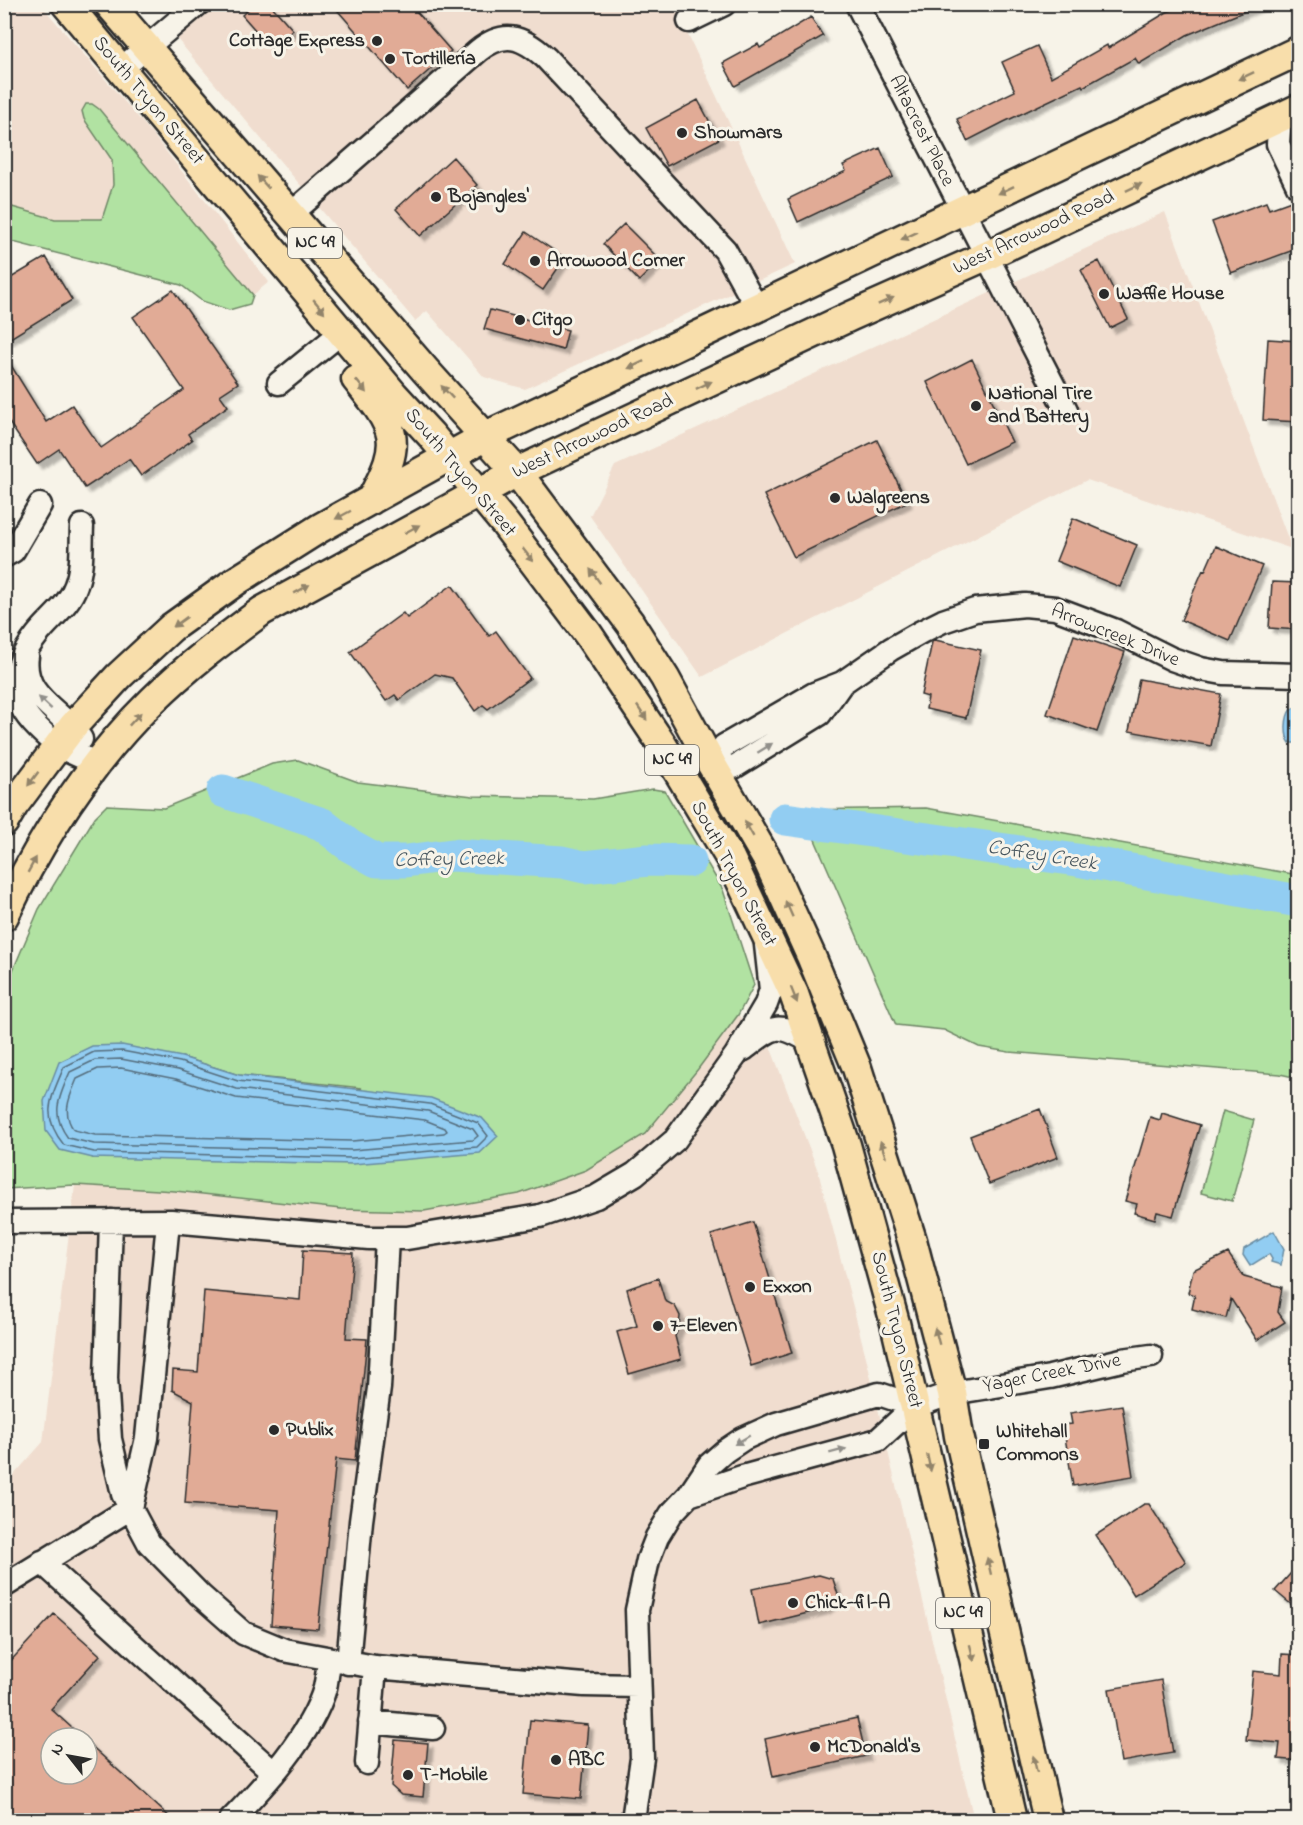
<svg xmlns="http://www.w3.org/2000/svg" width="1303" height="1825" font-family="'Indie Flower',sans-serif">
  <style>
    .built { fill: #f0ddcf; fill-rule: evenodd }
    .green { fill: #b1e2a2; stroke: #6e8666; stroke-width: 1.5; fill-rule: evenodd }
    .water { fill: #92cdf2; stroke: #698ca2; stroke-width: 1.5 }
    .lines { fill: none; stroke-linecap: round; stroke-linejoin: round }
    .shore { stroke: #546c7b; stroke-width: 1.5 }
    .stream { stroke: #698ca2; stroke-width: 5 }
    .river { stroke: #92cdf2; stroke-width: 33 }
    .building { fill: #e1ab96; stroke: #2b2b2b; stroke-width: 1.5; filter: url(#shadow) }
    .minor-casing { stroke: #2b2b2b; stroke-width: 27 }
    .major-casing { stroke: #2b2b2b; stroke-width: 33 }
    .minor { stroke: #f7f3e8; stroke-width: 22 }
    .major { stroke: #f8deab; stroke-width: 28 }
    .oneway { fill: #92846b }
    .oneway2 { fill: #918f8a }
    .poi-dot { fill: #2b2b2b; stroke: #f7f3e8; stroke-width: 2 }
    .labels { text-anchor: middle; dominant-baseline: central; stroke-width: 6; stroke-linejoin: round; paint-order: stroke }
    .shield { fill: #f7f3e8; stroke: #686764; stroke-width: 1.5 }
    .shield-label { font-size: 18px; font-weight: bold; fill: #2b2b2b }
    .poi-label { font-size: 20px; font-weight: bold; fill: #2b2b2b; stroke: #f7f3e8; text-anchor: start }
    .street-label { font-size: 20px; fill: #2b2b2b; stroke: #f7f3e8 }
    .water-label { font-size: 21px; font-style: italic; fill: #45545d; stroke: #f7f3e8 }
  </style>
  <defs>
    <filter id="shadow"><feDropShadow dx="5" dy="5" stdDeviation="1.5" flood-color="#0004"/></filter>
  </defs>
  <rect width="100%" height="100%" fill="#f7f3e8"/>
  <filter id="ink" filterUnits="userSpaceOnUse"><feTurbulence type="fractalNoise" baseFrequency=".0167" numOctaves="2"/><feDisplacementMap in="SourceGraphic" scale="12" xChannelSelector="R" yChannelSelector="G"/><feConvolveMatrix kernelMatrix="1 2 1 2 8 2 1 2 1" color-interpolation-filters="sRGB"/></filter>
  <g filter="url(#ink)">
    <path class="built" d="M4 5H41L150 131 269 282 253 295 5 231Z
      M217 5H674L795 264 525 389 484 377 427 311 415 321 177 39Z
      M1165 212 1292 549 1087 480 702 677 590 516 615 466Z
      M738 1015 770 1046 818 1171 866 1357 974 1820H5V1485L43 1442 75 1185 175 1191 341 1209 424 1211 698 1069ZM51 1738H87V1774H51Z"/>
    <path class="green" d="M86 104H92L99 109 253 295 250 304 229 310 202 301 181 285 5 240V205L55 219H102L113 185 112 160 84 119 82 111Z
      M298 760 358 782 473 796 593 799 653 789 665 791 723 890 754 985 738 1015 698 1069 645 1134 586 1170 519 1194 424 1211 341 1209 175 1191 75 1185 5 1189V989L39 909 95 817 107 805 164 808 272 764ZM182 1057 239 1075 362 1088 130 1158H93Z
      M926 808 1298 875V1078L1280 1074 1009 1052 979 1047 944 1030 896 1025 802 810Z
      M1223 1111 1254 1120 1232 1201 1201 1193Z"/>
    <path class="water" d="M1298 707V743H1290C1284 735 1285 717 1291 709Z
      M122 1045 182 1057 239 1075 431 1098 482 1118 498 1136 480 1153 353 1164 93 1158 60 1150 46 1131 44 1101 59 1062 92 1046Z
      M1274 1231 1284 1249 1281 1265 1271 1262 1272 1259 1269 1254 1250 1266 1243 1255 1244 1249Z"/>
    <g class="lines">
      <path class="shore" d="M122 1051 180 1062 238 1081 430 1104 478 1123 488 1136 477 1147 352 1158 94 1152 64 1145C40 1115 51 1098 64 1067L94 1052Z
        M121 1059 178 1070 237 1089 428 1111 473 1129 478 1136 473 1140 352 1150 94 1144 68 1138C50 1114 59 1097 70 1072L95 1060Z
        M121 1068 176 1079 236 1098 425 1120 445 1128 447 1131 444 1133 352 1141 95 1135 74 1130C61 1113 70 1096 77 1079L98 1069Z"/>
      <path class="stream" d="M4 707 8 708"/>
      <path class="river" d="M223 791 322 824 350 846 377 861H406L452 855 562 862 584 867 648 860 690 861
        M785 819 1077 860 1298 901"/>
    </g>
    <path class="building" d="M254 4H270L293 30 272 49 242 15Z
      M332 4H410L451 51 407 90Z
      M1189 4 1260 5 1187 35 1139 64 1135 58 1083 87 1082 85 1004 122 967 141 957 119 1015 91 1002 62 1037 46 1051 77 1107 45 1108 48 1167 12Z
      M811 17 823 36 735 86 723 63 758 44 760 48Z
      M698 100 719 139 667 166 646 128Z
      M880 148 893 177 798 222 788 199 846 171 843 165Z
      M453 157 477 185 420 236 396 209Z
      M1291 201 1299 221V248L1231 273 1212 222 1266 202 1269 209Z
      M624 224 660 260 639 281 603 244Z
      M526 232 565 258 543 290 505 264Z
      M46 257 72 300 4 342V282Z
      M1099 261 1128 319 1110 328 1081 270Z
      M173 290 238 383 220 395 228 406 188 434 192 440 141 476 129 459 85 488 59 449 37 464 4 415V354L46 422 72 405 101 448 184 390 133 317Z
      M490 310 568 330 563 350 484 329Z
      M1268 339 1299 341V422L1263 420Z
      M972 359 1012 442 966 464 927 382Z
      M877 440 907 502 794 557 764 495Z
      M1073 518 1137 545 1120 587 1056 561Z
      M1216 546 1262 566 1230 641 1181 620 1203 570 1205 571Z
      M1272 582 1299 583V630L1269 628Z
      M452 585 489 636 496 631 530 678 488 709 483 705 475 711 452 678 435 674 399 700 395 695 386 701 350 652 403 613 407 618Z
      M1074 635 1125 652 1097 732 1047 714Z
      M935 640 981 650 966 718 926 709 928 697 921 695 932 642Z
      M1139 679 1221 694 1211 746 1129 731Z
      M1040 1109 1058 1157 989 1184 970 1136Z
      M1162 1113 1200 1125 1173 1216 1157 1212 1155 1219 1134 1213 1137 1204 1125 1201 1150 1117 1160 1120Z
      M753 1222 792 1353 751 1366 711 1235Z
      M303 1250 353 1253 346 1338 367 1339 355 1461 336 1459 318 1629 271 1625 279 1510 185 1503 193 1401 172 1390 173 1370 198 1372 204 1291 300 1300Z
      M1228 1253 1244 1277 1282 1287 1278 1312 1285 1322 1257 1340 1231 1299 1226 1318 1192 1309 1195 1295 1188 1293 1193 1270Z
      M658 1278 665 1301 675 1306 680 1316 679 1326 675 1336 681 1359 629 1374 617 1332 637 1326 627 1289Z
      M1122 1405 1133 1476 1073 1486 1063 1425 1072 1424 1070 1413Z
      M1144 1504H1149L1186 1562 1134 1595 1096 1535Z
      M1299 1564V1611L1275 1591Z
      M819 1575 833 1579 839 1598 824 1609 759 1625 752 1589Z
      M54 1614 100 1655 51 1709 83 1738H51V1774H87V1742L174 1821H4V1668Z
      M1282 1654 1299 1655V1761L1278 1759 1280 1743 1246 1740 1253 1671 1281 1674Z
      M1161 1680 1173 1753 1121 1762 1109 1689Z
      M857 1718 866 1756 773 1777 765 1739Z
      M530 1720 588 1725 581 1799 523 1794Z
      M395 1740 428 1743 423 1797 401 1795 391 1786Z"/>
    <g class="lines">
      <g class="minor-casing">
        <path id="minor" d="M857 4 1066 410
          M689 21 724 4
          M121 69 198 4
          M1280 118 1278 144 1298 186
          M291 214 478 51C504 30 522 36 546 58L725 250 757 308
          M279 383 342 332
          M82 526C81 545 83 567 76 585 69 606 50 618 37 635 11 668 6 697 38 728 44 734 51 741 59 746 70 753 84 757 96 763
          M4 556 13 551 40 505
          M27 656C21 698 63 710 81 739
          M842 683 820 714 734 767 712 765 724 746 814 694 842 683 891 649 921 632 943 621 975 610 1025 605 1055 608 1116 631 1172 659 1201 669 1223 673 1298 675
          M744 1049C775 1025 776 1022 810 1041
          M111 1221 106 1378 110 1439 123 1494 149 1543 200 1595 243 1633 284 1650 375 1667 584 1685 638 1686
          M4 1222 171 1221 369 1238H407L540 1216 596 1197 635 1174 675 1140 736 1055 766 1004 771 990 766 945
          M689 1495 742 1477 878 1440 915 1406 952 1393 1050 1377 1122 1360 1151 1356
          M42 1562 274 1773
          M4 1586 131 1508 147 1438 168 1222
          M348 1663 361 1521 379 1388 387 1238
          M370 1722 433 1728
          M367 1763 375 1667
          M231 1820C264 1786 312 1734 325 1688 327 1679 328 1669 329 1660
          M633 1820 642 1758 637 1610 648 1560 657 1537 671 1514 689 1495 709 1465 725 1451 743 1439 776 1424 879 1394 915 1406"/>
      </g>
      <g class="major-casing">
        <path id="major" d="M66 4 394 395 431 435 505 524 588 634 661 743 730 858 794 994 846 1145 895 1323 1012 1820
          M109 4 425 370 517 472 630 623 665 678 712 765 768 861 811 956 857 1068 912 1240 952 1393 959 1436 1048 1820
          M356 379C397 430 404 440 371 500
          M4 822 14 805 73 726 119 676 172 627 236 581 320 528 486 436 1298 51
          M4 916C41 838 90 762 152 701 185 668 224 639 262 611L517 472 851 316 986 256 1298 109"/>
      </g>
      <use href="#minor" class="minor"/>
      <use href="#major" class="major"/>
    </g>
    <defs><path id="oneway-solid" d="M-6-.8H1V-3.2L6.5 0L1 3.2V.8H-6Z" transform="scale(1.5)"/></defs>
    <g class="oneway">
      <use href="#oneway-solid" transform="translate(1246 76) rotate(155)"/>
      <use href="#oneway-solid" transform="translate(263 182) rotate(-131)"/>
      <use href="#oneway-solid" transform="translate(1134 187) rotate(-25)"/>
      <use href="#oneway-solid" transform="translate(1006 190) rotate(154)"/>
      <use href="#oneway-solid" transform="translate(909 236) rotate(155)"/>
      <use href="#oneway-solid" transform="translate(886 301) rotate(-24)"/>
      <use href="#oneway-solid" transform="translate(319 306) rotate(50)"/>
      <use href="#oneway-solid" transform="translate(636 365) rotate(155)"/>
      <use href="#oneway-solid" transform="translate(704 385) rotate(-25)"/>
      <use href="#oneway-solid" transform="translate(361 386) rotate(52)"/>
      <use href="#oneway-solid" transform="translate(447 392) rotate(-133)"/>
      <use href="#oneway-solid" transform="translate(343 515) rotate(152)"/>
      <use href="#oneway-solid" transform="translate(412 529) rotate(-28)"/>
      <use href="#oneway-solid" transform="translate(528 555) rotate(52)"/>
      <use href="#oneway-solid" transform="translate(595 576) rotate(-126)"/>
      <use href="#oneway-solid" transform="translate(302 589) rotate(-29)"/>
      <use href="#oneway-solid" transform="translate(180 622) rotate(144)"/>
      <use href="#oneway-solid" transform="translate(642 713) rotate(56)"/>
      <use href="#oneway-solid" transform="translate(135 719) rotate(-47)"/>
      <use href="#oneway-solid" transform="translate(33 779) rotate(127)"/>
      <use href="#oneway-solid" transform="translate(749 829) rotate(-120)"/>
      <use href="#oneway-solid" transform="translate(32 865) rotate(-61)"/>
      <use href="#oneway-solid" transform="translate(789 909) rotate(-114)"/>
      <use href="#oneway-solid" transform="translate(794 995) rotate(68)"/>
      <use href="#oneway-solid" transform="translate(883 1149) rotate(-108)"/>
      <use href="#oneway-solid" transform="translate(937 1336) rotate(-105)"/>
      <use href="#oneway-solid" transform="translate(929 1463) rotate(78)"/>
      <use href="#oneway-solid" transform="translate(989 1566) rotate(-103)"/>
      <use href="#oneway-solid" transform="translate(972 1653) rotate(76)"/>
      <use href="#oneway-solid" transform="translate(1035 1764) rotate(-103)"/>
    </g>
    <g class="oneway2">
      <use href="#oneway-solid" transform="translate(45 703) rotate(-137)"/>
      <use href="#oneway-solid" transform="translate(765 748) rotate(-32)"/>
      <use href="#oneway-solid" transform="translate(742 1440) rotate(150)"/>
      <use href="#oneway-solid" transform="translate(838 1451) rotate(-15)"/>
    </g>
  </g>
  <g class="poi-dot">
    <circle cx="377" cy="41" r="6"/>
    <circle cx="390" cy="59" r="6"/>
    <circle cx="682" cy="133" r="6"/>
    <circle cx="436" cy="197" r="6"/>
    <circle cx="535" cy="261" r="6"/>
    <circle cx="1104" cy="294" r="6"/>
    <circle cx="520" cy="320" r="6"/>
    <circle cx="976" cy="406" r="6"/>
    <circle cx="835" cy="498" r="6"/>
    <circle cx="750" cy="1287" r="6"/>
    <circle cx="658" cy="1326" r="6"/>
    <circle cx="274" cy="1430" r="6"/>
    <rect x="978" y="1438" width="12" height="12" rx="3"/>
    <circle cx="793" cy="1603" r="6"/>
    <circle cx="815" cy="1747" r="6"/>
    <circle cx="556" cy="1760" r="6"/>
    <circle cx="408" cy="1775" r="6"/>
  </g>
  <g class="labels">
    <g class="shield">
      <rect x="288" y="228" width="54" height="30" rx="4.5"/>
      <rect x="645" y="745" width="54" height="30" rx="4.5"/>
      <rect x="936" y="1598" width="54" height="30" rx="4.5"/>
    </g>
    <g class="shield-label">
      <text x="315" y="243">NC 49</text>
      <text x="672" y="760">NC 49</text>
      <text x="963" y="1613">NC 49</text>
    </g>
    <g class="poi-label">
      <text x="365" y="41" text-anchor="end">Cottage Express</text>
      <text x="402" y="59">Tortillería</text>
      <text x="694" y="133">Showmars</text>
      <text x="448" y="197">Bojangles'</text>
      <text x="547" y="261">Arrowood Corner</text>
      <text x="1116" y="294">Waffle House</text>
      <text x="532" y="320">Citgo</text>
      <text x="988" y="394">National Tire<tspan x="988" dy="23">and Battery</tspan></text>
      <text x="847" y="498">Walgreens</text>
      <text x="762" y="1287">Exxon</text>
      <text x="670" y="1326">7-Eleven</text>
      <text x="286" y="1430">Publix</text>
      <text x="996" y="1432">Whitehall<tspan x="996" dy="23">Commons</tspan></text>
      <text x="805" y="1603">Chick-fil-A</text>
      <text x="827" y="1747">McDonald's</text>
      <text x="568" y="1760">ABC</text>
      <text x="420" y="1775">T-Mobile</text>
    </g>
    <g class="street-label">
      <text transform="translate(148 101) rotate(50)">South Tryon Street</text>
      <text transform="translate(921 131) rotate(63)">Altacrest Place</text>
      <text transform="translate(1034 233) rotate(-25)">West Arrowood Road</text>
      <text transform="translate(593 437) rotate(-25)">West Arrowood Road</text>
      <text transform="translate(460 473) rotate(50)">South Tryon Street</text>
      <text transform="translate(1115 636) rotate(22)">Arrowcreek Drive</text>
      <text transform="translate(733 874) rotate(62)">South Tryon Street</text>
      <text transform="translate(896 1330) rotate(76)">South Tryon Street</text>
      <text transform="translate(1052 1374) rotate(-11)">Yager Creek Drive</text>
    </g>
    <g class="water-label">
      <text transform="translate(1042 856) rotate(9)">Coffey Creek</text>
      <text transform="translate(449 860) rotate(-1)">Coffey Creek</text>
    </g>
  </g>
  <rect width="1303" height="1825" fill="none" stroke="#f7f3e8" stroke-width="24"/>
  <rect x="12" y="12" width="1279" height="1801" fill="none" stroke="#2b2b2b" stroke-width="2" filter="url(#ink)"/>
  <g transform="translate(69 1756) rotate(301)"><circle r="28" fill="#f7f3e8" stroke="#a5a39c" stroke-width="1.5"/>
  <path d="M0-4.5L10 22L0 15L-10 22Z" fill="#2b2b2b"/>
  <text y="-9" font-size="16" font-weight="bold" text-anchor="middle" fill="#2b2b2b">N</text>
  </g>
</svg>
